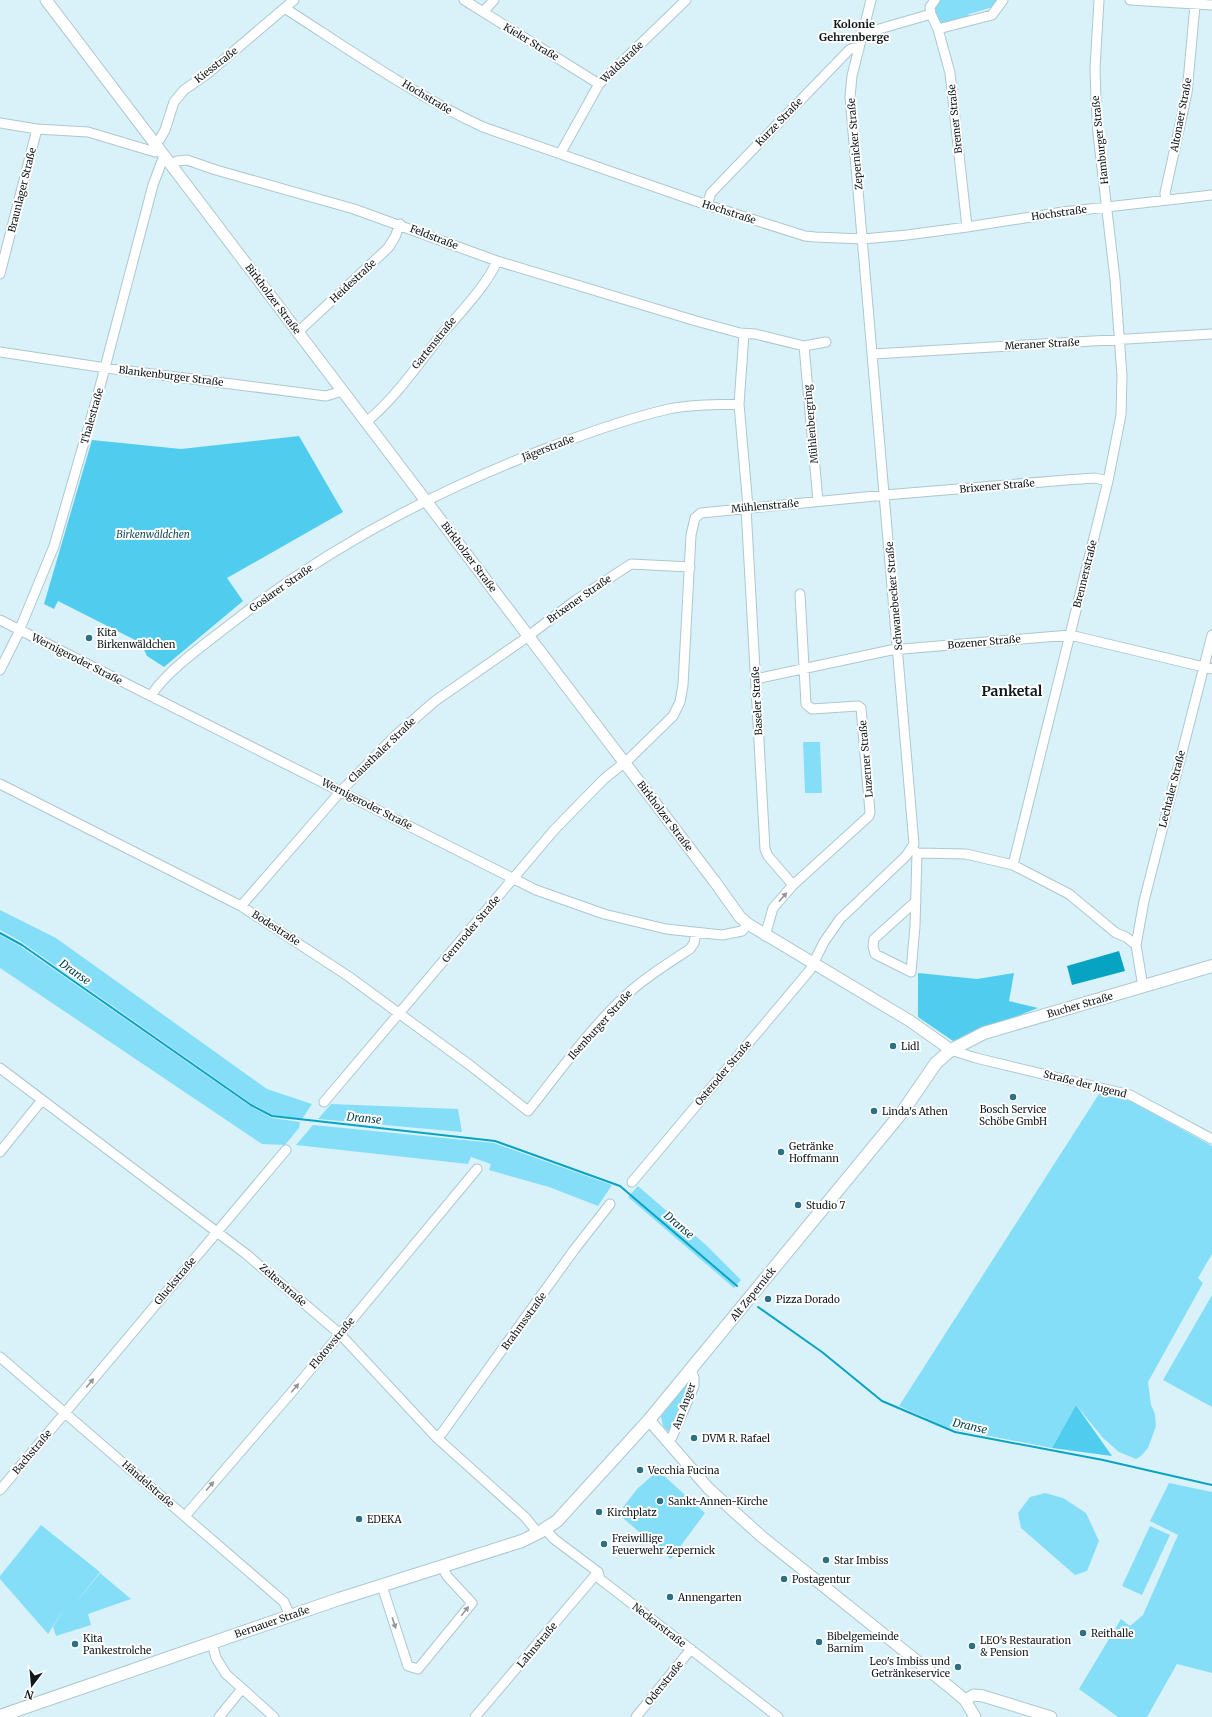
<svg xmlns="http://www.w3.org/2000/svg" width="1212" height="1717" font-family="Merriweather,serif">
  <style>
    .green { fill: #85def8 }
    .forest { fill: #50cdee }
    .water { fill: #07a3c2 }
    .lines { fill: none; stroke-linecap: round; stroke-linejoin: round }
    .stream { stroke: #07a3c2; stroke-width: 2 }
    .minor-casing { stroke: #aec7ce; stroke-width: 11 }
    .tertiary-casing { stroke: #aec7ce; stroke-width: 13 }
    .secondary-casing { stroke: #aec7ce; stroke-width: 14 }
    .minor { stroke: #fff; stroke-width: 9 }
    .tertiary { stroke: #fff; stroke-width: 11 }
    .secondary { stroke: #fff; stroke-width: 12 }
    .oneway { fill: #939798 }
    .poi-dot { fill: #2d7081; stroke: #fff; stroke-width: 1.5 }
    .labels { text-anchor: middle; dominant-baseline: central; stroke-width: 4; stroke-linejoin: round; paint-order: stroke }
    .street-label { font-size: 10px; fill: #0f181b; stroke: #fff }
    .park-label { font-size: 10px; font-style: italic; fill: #134a57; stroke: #fff }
    .poi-label { font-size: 10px; fill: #0f181b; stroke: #fff; text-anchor: start }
    .neighbourhood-label { font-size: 11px; font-weight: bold; fill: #0f181b; stroke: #fff }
    .water-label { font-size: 11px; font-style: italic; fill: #08424f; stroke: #fff }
    .district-label { font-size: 14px; font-weight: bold; fill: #0f181b; stroke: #fff }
  </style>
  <rect width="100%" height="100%" fill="#d9f2fa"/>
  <path class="green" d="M941 0H999L993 7 969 14 967 18 947 23 940 22C934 15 933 7 941 0Z
    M803 742H820L822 793H805Z
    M0 910 56 938 267 1089 312 1104 302 1119 273 1115 252 1104 20 941 0 930Z
    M0 935 20 946 250 1106 272 1118 300 1122 299 1128 285 1145 262 1144 0 968Z
    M1099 1094 1131 1101 1212 1146V1254L1198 1278 1203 1283 1148 1382 1151 1405 1155 1414 1156 1426 1148 1448 1141 1456 1136 1459 1119 1452 1103 1438 1076 1405 1052 1448 948 1428 899 1406Z
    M331 1104 458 1109 462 1132 318 1119Z
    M313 1125 494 1143 612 1185 598 1206 549 1187 489 1170 491 1164 471 1157 468 1164 296 1145Z
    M638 1186 706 1245 741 1280 734 1288 628 1197Z
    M1212 1295V1407L1163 1380Z
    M689 1378 690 1384 669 1432 663 1426 661 1416Z
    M662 1467 665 1470 662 1474 705 1513 671 1559 618 1514 637 1489Z
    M1169 1483 1212 1492V1673L1177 1664 1147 1717H1118L1079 1689 1121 1619 1130 1626 1143 1615 1178 1535 1150 1521Z
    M1045 1493 1063 1498 1086 1513 1099 1541 1087 1571 1075 1575 1021 1528 1018 1513 1030 1497Z
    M41 1525 100 1572 73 1606 66 1607 73 1606 100 1573 131 1599 88 1614 91 1625 56 1636 53 1627 65 1607 48 1634 0 1579V1576Z
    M1150 1526 1170 1535 1142 1595 1122 1586Z"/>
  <path class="forest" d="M299 436 343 512 227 578 243 601 164 667 147 656 141 643 58 601 54 609 44 604 92 440 181 449Z
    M918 973 977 979 1014 973 1009 1001 1038 1008 953 1041 918 1017Z
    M1076 1405 1112 1456 1052 1448Z"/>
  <path class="water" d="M1119 951 1125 971 1072 985 1067 966Z"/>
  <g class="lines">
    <path class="stream" d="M0 933 22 945 251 1105 272 1116 495 1141 620 1186 737 1286
      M758 1307 822 1352 882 1401 955 1432 1103 1460 1212 1485"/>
    <g class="minor-casing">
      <path id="minor" d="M464 0 599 84
        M1130 0 1212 5
        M286 9C350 50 414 95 483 127L707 205 805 236 815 237 863 239 907 235 967 227 1063 212 1212 195
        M483 12 494 0
        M931 14 938 29 950 73 967 227
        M938 29 992 15 1003 0
        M863 31 869 32 931 14 930 7 935 0
        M0 123 37 129 88 132 155 152 160 149
        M155 142 160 139 165 130 174 102 184 90 207 74 294 0
        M560 154 599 84 686 0
        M171 164 177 161 187 160 216 170 354 209 497 261 696 321 740 333 755 334 804 346 826 342
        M1166 200 1165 193 1187 93 1195 5
        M707 205 711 193 849 50 853 48 859 49
        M0 274 37 129
        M298 332 388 248 395 237 400 224
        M744 334 739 404 748 507
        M804 346 818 501
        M0 352 106 368 326 396 342 391
        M873 354 1212 334
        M366 422C394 400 420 362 442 334 459 314 488 284 497 261
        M746 508 765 849 768 856 793 885
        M0 620 536 890 604 914 666 929 722 935 742 931 748 924
        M0 670 17 636 54 546 98 394 153 185 162 161 167 158
        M756 679 891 650 1070 635 1212 669
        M151 696C164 673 206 643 228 626 325 549 434 491 550 447 588 433 629 418 669 409 691 404 716 405 739 404
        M0 784 241 906 348 976 471 1066 528 1111C561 1070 592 1025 632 990 649 975 670 962 690 949L694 943 696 933
        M914 850 917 853 915 926 911 972 875 954 873 946 874 939 916 901
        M917 853 966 854 1013 865 1069 894 1116 933 1126 937 1136 945 1143 987
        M1013 865 1108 481 1121 415 1122 376 1115 279 1098 134 1096 100 1095 68 1099 0
        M241 906 341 791 395 736 435 701 523 640 576 600 631 564 690 567
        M765 936 773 908 793 885 869 816 870 812 861 708 858 706 812 709 806 704 800 594
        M1136 945 1144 901 1212 635
        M951 1050 976 1058 1130 1095 1212 1139
        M0 1068 246 1254 340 1334 437 1438 525 1517 538 1533
        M324 1102 555 829 604 779 630 758 673 716 680 702 683 685 691 535 695 518 701 513 885 495 1066 480 1095 478 1108 481
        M0 1152 42 1100
        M632 1182 810 970 824 942 840 919 906 856 914 844 850 97 852 76 871 0
        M0 1357 284 1602 290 1616
        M437 1438 442 1433 574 1250 610 1204
        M668 1441 672 1437 694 1386V1378L691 1369
        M0 1490 286 1150
        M185 1516 291 1393 477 1169
        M545 1529 554 1539 598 1572 600 1579 778 1717
        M382 1586 408 1666 418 1669 472 1603 447 1576 442 1566
        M212 1643 216 1658 226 1674 274 1717
        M219 1717 241 1690
        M475 1717 598 1572
        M636 1717 691 1649"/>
    </g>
    <g class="tertiary-casing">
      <path id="tertiary" d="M46 0 715 882 740 917 748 924 910 1021 951 1050
        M649 1420 708 1488 761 1536 952 1689 965 1700 975 1717
        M965 1700 974 1695 983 1696 1051 1717"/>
    </g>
    <g class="secondary-casing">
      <path id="secondary" d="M0 1716 339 1599 522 1541 540 1532 557 1521 649 1420 903 1111 936 1063 951 1050 984 1033 1212 966"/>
    </g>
    <use href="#minor" class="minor"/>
    <use href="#tertiary" class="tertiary"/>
    <use href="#secondary" class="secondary"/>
  </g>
  <defs><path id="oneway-solid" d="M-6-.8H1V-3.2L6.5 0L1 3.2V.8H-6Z"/></defs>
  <g class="oneway">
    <use href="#oneway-solid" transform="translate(783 897) rotate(-48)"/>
    <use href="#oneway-solid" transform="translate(90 1383) rotate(-50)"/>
    <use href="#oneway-solid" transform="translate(295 1388) rotate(-50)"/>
    <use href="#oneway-solid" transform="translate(210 1486) rotate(-49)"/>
    <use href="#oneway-solid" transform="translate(465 1611) rotate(-51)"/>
    <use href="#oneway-solid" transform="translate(394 1623) rotate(72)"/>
  </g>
  <g class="poi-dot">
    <circle cx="89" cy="638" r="4"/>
    <circle cx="893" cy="1046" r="4"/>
    <circle cx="1013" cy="1097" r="4"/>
    <circle cx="874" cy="1111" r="4"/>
    <circle cx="781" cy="1152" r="4"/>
    <circle cx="798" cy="1205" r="4"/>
    <circle cx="768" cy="1299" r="4"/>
    <circle cx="694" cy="1438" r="4"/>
    <circle cx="640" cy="1470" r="4"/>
    <circle cx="660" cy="1501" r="4"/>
    <circle cx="599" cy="1512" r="4"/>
    <circle cx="359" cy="1519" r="4"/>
    <circle cx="604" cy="1544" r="4"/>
    <circle cx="826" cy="1560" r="4"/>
    <circle cx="784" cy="1579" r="4"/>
    <circle cx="670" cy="1597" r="4"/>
    <circle cx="1083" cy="1633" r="4"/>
    <circle cx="819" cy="1642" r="4"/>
    <circle cx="75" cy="1644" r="4"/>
    <circle cx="972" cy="1646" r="4"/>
    <circle cx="958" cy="1667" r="4"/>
  </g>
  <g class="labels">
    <g class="street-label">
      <text transform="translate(531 42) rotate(31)">Kieler Straße</text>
      <text transform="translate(622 62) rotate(-44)">Waldstraße</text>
      <text transform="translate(216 65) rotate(-38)">Kiesstraße</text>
      <text transform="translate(427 97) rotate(31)">Hochstraße</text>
      <text transform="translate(1181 115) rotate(-79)">Altonaer Straße</text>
      <text transform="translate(955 119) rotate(-96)">Bremer Straße</text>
      <text transform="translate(779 122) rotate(-46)">Kurze Straße</text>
      <text transform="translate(1100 140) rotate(-96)">Hamburger Straße</text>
      <text transform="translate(855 144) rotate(-95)">Zepernicker Straße</text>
      <text transform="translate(22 190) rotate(-76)">Braunlager Straße</text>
      <text transform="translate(729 212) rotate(18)">Hochstraße</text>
      <text transform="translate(1059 213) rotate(-8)">Hochstraße</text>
      <text transform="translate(434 237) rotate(21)">Feldstraße</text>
      <text transform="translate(353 281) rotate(-43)">Heidestraße</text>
      <text transform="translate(273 299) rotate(53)">Birkholzer Straße</text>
      <text transform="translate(434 343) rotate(-51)">Gartenstraße</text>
      <text transform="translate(1042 344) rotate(-3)">Meraner Straße</text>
      <text transform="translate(171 376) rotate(7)">Blankenburger Straße</text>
      <text transform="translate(92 416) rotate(-74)">Thalestraße</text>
      <text transform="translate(811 424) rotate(-95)">Mühlenbergring</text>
      <text transform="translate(548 448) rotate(-21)">Jägerstraße</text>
      <text transform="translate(997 486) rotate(-5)">Brixener Straße</text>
      <text transform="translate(765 506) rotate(-5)">Mühlenstraße</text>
      <text transform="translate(469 557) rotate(53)">Birkholzer Straße</text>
      <text transform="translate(1085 574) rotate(-76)">Brennerstraße</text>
      <text transform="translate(281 588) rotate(-35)">Goslarer Straße</text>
      <text transform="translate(894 596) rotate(-95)">Schwanebecker Straße</text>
      <text transform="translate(579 599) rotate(-35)">Brixener Straße</text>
      <text transform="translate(984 642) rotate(-5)">Bozener Straße</text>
      <text transform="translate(77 659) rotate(27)">Wernigeroder Straße</text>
      <text transform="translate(757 701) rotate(-93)">Baseler Straße</text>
      <text transform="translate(382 750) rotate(-44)">Clausthaler Straße</text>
      <text transform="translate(866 759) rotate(-95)">Luzerner Straße</text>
      <text transform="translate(1172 789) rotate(-76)">Lechtaler Straße</text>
      <text transform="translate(367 804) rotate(27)">Wernigeroder Straße</text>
      <text transform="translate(665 816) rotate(53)">Birkholzer Straße</text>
      <text transform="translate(276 928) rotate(33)">Bodestraße</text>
      <text transform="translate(471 929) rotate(-50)">Gernroder Straße</text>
      <text transform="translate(1080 1005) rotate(-16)">Bucher Straße</text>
      <text transform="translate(600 1025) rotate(-48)">Ilsenburger Straße</text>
      <text transform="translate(723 1073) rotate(-50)">Osteroder Straße</text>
      <text transform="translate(1085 1084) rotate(14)">Straße der Jugend</text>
      <text transform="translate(175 1281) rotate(-50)">Gluckstraße</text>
      <text transform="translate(283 1285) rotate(41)">Zelterstraße</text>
      <text transform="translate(753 1294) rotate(-51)">Alt Zepernick</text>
      <text transform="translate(524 1321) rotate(-54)">Brahmsstraße</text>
      <text transform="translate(332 1343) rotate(-50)">Flotowstraße</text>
      <text transform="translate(684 1406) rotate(-70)">Am Anger</text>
      <text transform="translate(32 1452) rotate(-50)">Bachstraße</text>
      <text transform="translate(148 1484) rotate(41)">Händelstraße</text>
      <text transform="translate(272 1622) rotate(-19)">Bernauer Straße</text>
      <text transform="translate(659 1625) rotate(38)">Neckarstraße</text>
      <text transform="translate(537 1645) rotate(-50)">Lahnstraße</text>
      <text transform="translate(664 1683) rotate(-51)">Oderstraße</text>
    </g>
    <g class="park-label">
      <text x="153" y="534">Birkenwäldchen</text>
    </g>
    <g class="poi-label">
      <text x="97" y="632">Kita<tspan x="97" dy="12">Birkenwäldchen</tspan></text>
      <text x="901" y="1046">Lidl</text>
      <text x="1013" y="1109" text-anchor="middle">Bosch Service<tspan x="1013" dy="12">Schöbe GmbH</tspan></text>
      <text x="882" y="1111">Linda's Athen</text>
      <text x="789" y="1146">Getränke<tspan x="789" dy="12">Hoffmann</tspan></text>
      <text x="806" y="1205">Studio 7</text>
      <text x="776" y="1299">Pizza Dorado</text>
      <text x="702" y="1438">DVM R. Rafael</text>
      <text x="648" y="1470">Vecchia Fucina</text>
      <text x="668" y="1501">Sankt-Annen-Kirche</text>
      <text x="607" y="1512">Kirchplatz</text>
      <text x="367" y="1519">EDEKA</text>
      <text x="612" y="1538">Freiwillige<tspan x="612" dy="12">Feuerwehr Zepernick</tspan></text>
      <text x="834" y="1560">Star Imbiss</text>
      <text x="792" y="1579">Postagentur</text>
      <text x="678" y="1597">Annengarten</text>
      <text x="1091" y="1633">Reithalle</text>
      <text x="827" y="1636">Bibelgemeinde<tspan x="827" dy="12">Barnim</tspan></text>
      <text x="83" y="1638">Kita<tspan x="83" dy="12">Pankestrolche</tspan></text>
      <text x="980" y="1640">LEO's Restauration<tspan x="980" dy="12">&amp; Pension</tspan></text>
      <text x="950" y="1661" text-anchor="end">Leo's Imbiss und<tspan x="950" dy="12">Getränkeservice</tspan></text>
    </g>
    <g class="neighbourhood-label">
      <text x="854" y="24">Kolonie<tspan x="854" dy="13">Gehrenberge</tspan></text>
    </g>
    <g class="water-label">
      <text transform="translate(75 972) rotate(35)">Dranse</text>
      <text transform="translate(364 1118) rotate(6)">Dranse</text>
      <text transform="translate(679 1225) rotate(40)">Dranse</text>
      <text transform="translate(970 1426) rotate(13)">Dranse</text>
    </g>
    <g class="district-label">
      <text x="1012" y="691">Panketal</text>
    </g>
  </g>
  <g transform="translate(32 1685) rotate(196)" stroke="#ffffff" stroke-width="3" paint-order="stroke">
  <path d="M0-3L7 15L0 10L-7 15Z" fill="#0f181b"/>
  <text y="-6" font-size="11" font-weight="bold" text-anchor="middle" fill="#0f181b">N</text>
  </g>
</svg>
